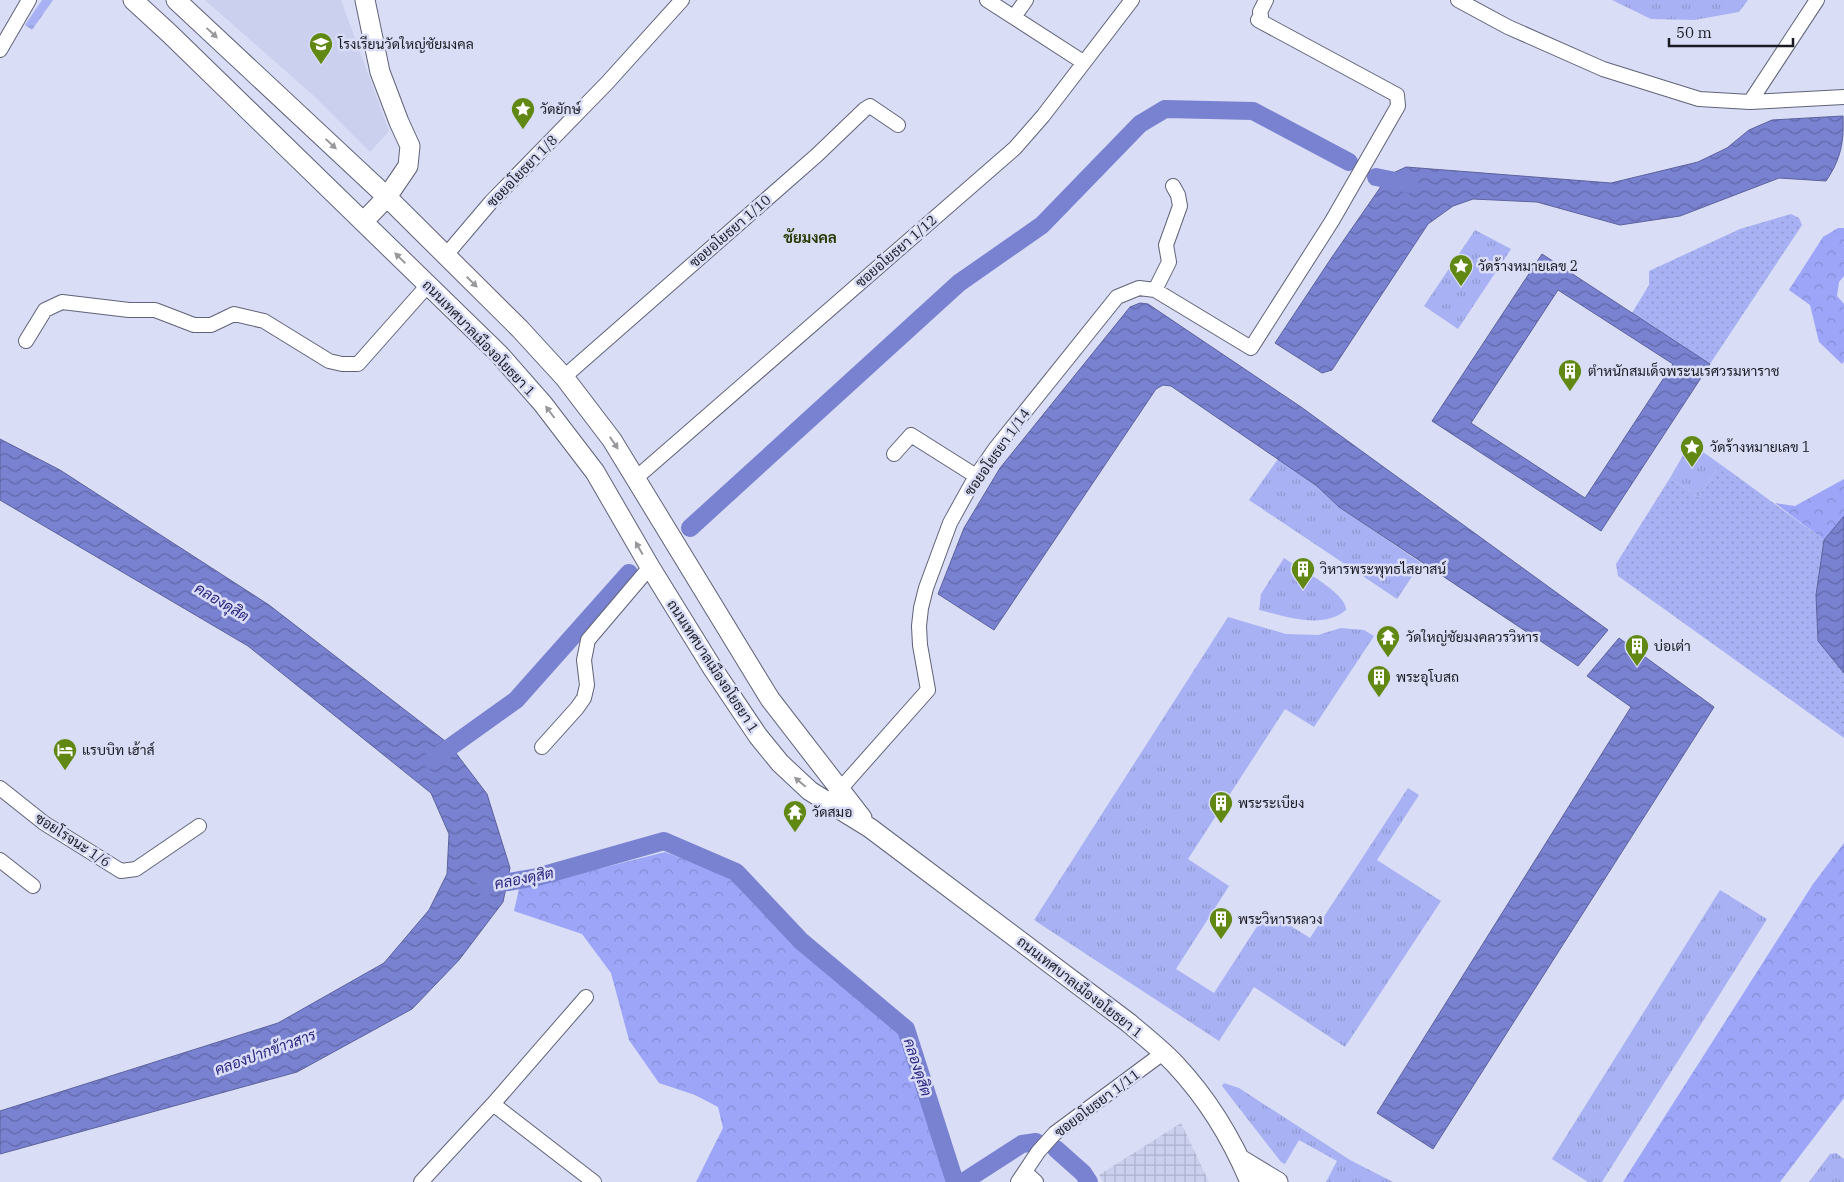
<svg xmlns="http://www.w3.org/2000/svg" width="1844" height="1182" font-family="'IBM Plex Serif',Sarabun,serif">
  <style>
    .built { fill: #cbd0ef }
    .industrial { fill: url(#industrial-grid) }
    .grass { fill: url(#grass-tufts) }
    .forest { fill: url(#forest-crowns) }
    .park { fill: url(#park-crowns) }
    .garden { fill: url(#garden-dots) }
    .water { fill: url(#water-waves); stroke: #5c629d; fill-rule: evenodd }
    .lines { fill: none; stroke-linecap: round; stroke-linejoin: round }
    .canal { stroke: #7981d1; stroke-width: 18 }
    .street-casing { stroke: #606378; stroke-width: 16 }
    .secondary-casing { stroke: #606378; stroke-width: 21 }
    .street { stroke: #fff; stroke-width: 14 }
    .secondary { stroke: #fff; stroke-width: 19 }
    .oneway { fill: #98989c }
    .labels { text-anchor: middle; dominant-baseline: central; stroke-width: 5; stroke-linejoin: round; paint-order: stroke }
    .poi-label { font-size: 14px; fill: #1a1b24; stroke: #d9ddf5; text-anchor: start }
    .street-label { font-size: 14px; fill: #1a1b24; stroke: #d9ddf5 }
    .neighbourhood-label { font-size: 15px; font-weight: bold; fill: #273a04; stroke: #d9ddf5 }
    .water-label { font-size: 15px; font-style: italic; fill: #2c2583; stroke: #d9ddf5 }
  </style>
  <defs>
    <pattern id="industrial-grid" width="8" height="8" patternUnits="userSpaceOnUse" patternTransform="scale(1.25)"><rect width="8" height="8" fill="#cbd0ef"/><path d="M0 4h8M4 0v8" fill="none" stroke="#aeb2cd"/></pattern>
    <pattern id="grass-tufts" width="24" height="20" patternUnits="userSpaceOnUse" patternTransform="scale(1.25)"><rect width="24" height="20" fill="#a8b1f3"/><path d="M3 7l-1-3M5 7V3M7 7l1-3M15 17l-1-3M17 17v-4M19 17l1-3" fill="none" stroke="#9098d0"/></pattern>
    <pattern id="forest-crowns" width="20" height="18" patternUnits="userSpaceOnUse" patternTransform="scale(1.25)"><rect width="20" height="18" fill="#9ca5f8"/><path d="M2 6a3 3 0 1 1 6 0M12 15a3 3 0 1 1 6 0" fill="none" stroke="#868dd4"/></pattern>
    <pattern id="park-crowns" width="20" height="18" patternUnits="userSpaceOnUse" patternTransform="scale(1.25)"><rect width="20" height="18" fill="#a8b1f3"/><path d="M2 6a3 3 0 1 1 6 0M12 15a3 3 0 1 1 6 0" fill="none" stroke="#9098d0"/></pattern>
    <pattern id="garden-dots" width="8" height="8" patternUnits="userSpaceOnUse" patternTransform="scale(1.25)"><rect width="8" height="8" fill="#a8b1f3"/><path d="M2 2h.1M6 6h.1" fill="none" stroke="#9098d0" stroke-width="1.8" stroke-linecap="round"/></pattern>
    <pattern id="water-waves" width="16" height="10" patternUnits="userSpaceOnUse" patternTransform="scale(1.25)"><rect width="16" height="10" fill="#7981d1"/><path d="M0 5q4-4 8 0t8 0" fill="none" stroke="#6269a9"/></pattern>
  </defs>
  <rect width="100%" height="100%" fill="#d9ddf5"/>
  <path class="built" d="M205 0H341L389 131 370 152 314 96Z"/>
  <path class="industrial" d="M1181 1123 1209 1182H1103L1099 1175Z"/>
  <path class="grass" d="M1612 0H1748L1739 12 1694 20 1651 19Z
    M1475 230 1511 249 1458 329 1424 306Z
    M1690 443 1720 464 1698 497 1670 478Z
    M1278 459 1317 486 1339 507 1421 563 1397 599 1249 500Z
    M1284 558C1298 568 1347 593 1346 610 1322 630 1286 616 1259 610L1261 594Z
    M1228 617 1286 634 1318 635 1341 628 1364 630 1374 636 1314 727 1285 709 1188 859 1229 886 1176 969 1214 993 1267 911 1310 938 1408 788 1419 795 1377 860 1441 901 1345 1047 1254 987 1219 1041 1034 920Z
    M1720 890 1767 919 1602 1182H1588L1552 1159Z
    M1224 1083 1239 1088 1350 1160 1393 1182H1326L1337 1161 1299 1140 1285 1164 1281 1162 1222 1086Z
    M1836 1153 1844 1159V1182H1809L1830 1154Z"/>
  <path class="forest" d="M1838 228H1844V276L1839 282 1837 296 1844 304V361L1842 364 1819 342 1810 305 1789 290 1823 237Z
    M1844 479V516L1824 540 1775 503 1795 506Z
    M1844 843V1098L1780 1182H1623L1813 884Z
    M665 852 732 877 796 944 900 1031 947 1182H696L723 1128 718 1107 695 1095 659 1083 629 1040 611 973 582 934 514 911 519 889Z"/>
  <path class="park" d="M42 0H53L32 30 25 25Z"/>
  <path class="garden" d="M1791 214 1799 218 1802 225 1710 364 1632 313 1649 285V271L1740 229Z
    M1720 464 1824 540 1816 595 1818 641 1844 673V738L1618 576 1616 564 1670 478 1698 497Z"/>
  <path class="water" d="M1843 116C1844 142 1841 159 1826 181L1779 178 1680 216 1620 225 1537 202 1473 199 1453 206 1428 224 1332 370 1322 373 1275 343 1332 257 1389 175 1406 167 1611 183 1698 162 1727 148 1749 130 1772 120Z
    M1542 254 1710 364 1601 531 1432 421ZM1558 290 1673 364 1585 498 1471 423Z
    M1140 303 1148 304 1301 407 1608 630 1578 666 1339 507 1317 486 1171 386 1163 385 1156 389 994 630 938 594 964 528 1000 468 1130 307Z
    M0 439 60 470 269 605 449 744 487 794 510 868 503 902 459 960 412 1009 297 1072 0 1154V1111L278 1023 384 963 429 910 447 874 449 834 431 793 248 646 0 500Z
    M1844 516V673L1818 641 1816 595 1824 540Z
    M1619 638 1714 707 1433 1149 1377 1113 1631 707 1587 676Z"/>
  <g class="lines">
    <path class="canal" d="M1376 177 1410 184
      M690 528 959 283 1042 225 1140 124 1165 109 1253 111 1349 162
      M432 760 516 700 629 573
      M485 886 537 877 664 841 736 872 801 941 906 1029 955 1182
      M1056 1149 1083 1173 1089 1182
      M963 1182 1022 1144 1036 1142"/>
    <g class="street-casing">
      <path id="street" d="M987 0 1083 62
        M1458 0 1508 27 1603 69 1699 99 1750 102 1817 0
        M1014 17 1026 0
        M0 50 29 0
        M1750 102 1844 97
        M446 255 491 202 607 83 682 0
        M1155 290 1169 262 1166 245 1180 206 1178 195 1173 186
        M26 341 45 310 62 302 129 310H155L194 325H211L234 314 264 321 329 361 342 364H358L428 285
        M564 377 817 155 865 109 870 106 898 125
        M894 454 911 435 976 476
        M636 478 1015 148 1043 116 1132 0
        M542 747 577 708 584 698 587 685 584 660 588 640 650 567
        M0 788 44 823 121 871 136 869 199 826
        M834 796 928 690 920 645 919 626 921 608 926 588 950 523 976 476 995 449 1117 297 1139 288 1155 290 1251 348 1332 221 1398 106 1397 95 1258 20 1261 16 1260 12 1266 0
        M0 860 33 886
        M493 1104 594 1182
        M1025 1172 1036 1182
        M421 1182 493 1104 586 997
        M1018 1182 1038 1152 1055 1133 1163 1053"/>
    </g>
    <g class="secondary-casing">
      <path id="secondary" d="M133 0 170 34 499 354 543 404 595 472 650 567 713 669 758 736 780 763 810 791 870 828 1129 1023C1144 1036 1161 1049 1175 1064 1207 1098 1232 1139 1250 1182
        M176 0 387 197 520 329 564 377 612 440 770 699 862 818
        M363 222 387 197 408 166 410 146 399 122 380 72 365 0
        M1240 1159 1278 1182"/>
    </g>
    <use href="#street" class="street"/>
    <use href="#secondary" class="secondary"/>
  </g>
  <defs><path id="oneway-solid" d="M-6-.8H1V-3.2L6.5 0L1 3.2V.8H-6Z" transform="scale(1.25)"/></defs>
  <g class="oneway">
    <use href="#oneway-solid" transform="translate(212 33) rotate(43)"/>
    <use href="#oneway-solid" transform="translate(331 144) rotate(43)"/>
    <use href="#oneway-solid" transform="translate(400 258) rotate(-136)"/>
    <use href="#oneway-solid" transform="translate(472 282) rotate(45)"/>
    <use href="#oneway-solid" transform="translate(550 412) rotate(-127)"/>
    <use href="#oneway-solid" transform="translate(614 443) rotate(56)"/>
    <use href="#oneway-solid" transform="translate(639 548) rotate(-120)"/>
    <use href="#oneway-solid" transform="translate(800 782) rotate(-140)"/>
  </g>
  <defs>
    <g id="school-pin" transform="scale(1.25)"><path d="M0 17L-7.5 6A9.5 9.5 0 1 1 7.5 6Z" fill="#608813" stroke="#d9ddf5"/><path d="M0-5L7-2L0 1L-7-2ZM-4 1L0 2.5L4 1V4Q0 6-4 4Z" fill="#fff"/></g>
    <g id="sight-pin" transform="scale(1.25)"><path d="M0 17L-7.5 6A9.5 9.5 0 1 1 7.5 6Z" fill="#608813" stroke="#d9ddf5"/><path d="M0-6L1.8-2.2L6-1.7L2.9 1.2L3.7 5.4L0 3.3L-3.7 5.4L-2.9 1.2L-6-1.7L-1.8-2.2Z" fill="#fff"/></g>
    <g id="building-pin" transform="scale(1.25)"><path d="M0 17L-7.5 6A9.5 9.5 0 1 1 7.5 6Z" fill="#608813" stroke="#d9ddf5"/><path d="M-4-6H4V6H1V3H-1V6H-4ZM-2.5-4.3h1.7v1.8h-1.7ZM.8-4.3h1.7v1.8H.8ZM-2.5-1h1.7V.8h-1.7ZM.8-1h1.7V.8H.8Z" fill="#fff"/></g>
    <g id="temple-pin" transform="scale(1.25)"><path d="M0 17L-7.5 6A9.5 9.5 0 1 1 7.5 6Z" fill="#608813" stroke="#d9ddf5"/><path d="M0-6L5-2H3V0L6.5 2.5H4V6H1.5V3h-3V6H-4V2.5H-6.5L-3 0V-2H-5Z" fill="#fff"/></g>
    <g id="hotel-pin" transform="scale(1.25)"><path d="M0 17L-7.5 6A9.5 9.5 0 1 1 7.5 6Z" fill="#608813" stroke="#d9ddf5"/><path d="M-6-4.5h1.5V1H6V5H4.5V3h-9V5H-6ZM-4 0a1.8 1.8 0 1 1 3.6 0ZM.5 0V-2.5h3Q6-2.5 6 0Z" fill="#fff"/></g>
  </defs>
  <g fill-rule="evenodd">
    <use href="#school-pin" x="321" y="44"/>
    <use href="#sight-pin" x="523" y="109"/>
    <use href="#sight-pin" x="1461" y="266"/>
    <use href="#building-pin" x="1570" y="371"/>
    <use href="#sight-pin" x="1692" y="447"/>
    <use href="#building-pin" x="1303" y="569"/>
    <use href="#temple-pin" x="1388" y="637"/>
    <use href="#building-pin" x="1637" y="646"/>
    <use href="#building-pin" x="1379" y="677"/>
    <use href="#hotel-pin" x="65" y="750"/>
    <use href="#building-pin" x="1221" y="803"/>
    <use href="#temple-pin" x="795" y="812"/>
    <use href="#building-pin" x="1221" y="919"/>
  </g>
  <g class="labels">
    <g class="poi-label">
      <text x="338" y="44">โรงเรียนวัดใหญ่ชัยมงคล</text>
      <text x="540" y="109">วัดยักษ์</text>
      <text x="1478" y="266">วัดร้างหมายเลข 2</text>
      <text x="1588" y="371">ตำหนักสมเด็จพระนเรศวรมหาราช</text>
      <text x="1710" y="447">วัดร้างหมายเลข 1</text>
      <text x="1320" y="569">วิหารพระพุทธไสยาสน์</text>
      <text x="1406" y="637">วัดใหญ่ชัยมงคลวรวิหาร</text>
      <text x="1654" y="646">บ่อเต่า</text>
      <text x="1396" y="677">พระอุโบสถ</text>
      <text x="82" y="750">แรบบิท เฮ้าส์</text>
      <text x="1238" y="803">พระระเบียง</text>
      <text x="812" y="812">วัดสมอ</text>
      <text x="1238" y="919">พระวิหารหลวง</text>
    </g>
    <g class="street-label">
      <text transform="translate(522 171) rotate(-46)">ซอยอโยธยา 1/8</text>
      <text transform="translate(730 231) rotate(-41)">ซอยอโยธยา 1/10</text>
      <text transform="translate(896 251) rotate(-41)">ซอยอโยธยา 1/12</text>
      <text transform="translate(479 338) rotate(46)">ถนนเทศบาลเมืองอโยธยา 1</text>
      <text transform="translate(997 452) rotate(-55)">ซอยอโยธยา 1/14</text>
      <text transform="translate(713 666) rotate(57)">ถนนเทศบาลเมืองอโยธยา 1</text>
      <text transform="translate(73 840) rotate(33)">ซอยโรจนะ 1/6</text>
      <text transform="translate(1080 987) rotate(38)">ถนนเทศบาลเมืองอโยธยา 1</text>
      <text transform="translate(1097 1103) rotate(-37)">ซอยอโยธยา 1/11</text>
    </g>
    <g class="neighbourhood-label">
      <text x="810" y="237">ชัยมงคล</text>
    </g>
    <g class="water-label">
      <text transform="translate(222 602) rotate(31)">คลองดุสิต</text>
      <text transform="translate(524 878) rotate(-11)">คลองดุสิต</text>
      <text transform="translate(265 1052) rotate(-20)">คลองปากข้าวสาร</text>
      <text transform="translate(918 1067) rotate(72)">คลองดุสิต</text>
    </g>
  </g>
  <path d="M1669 38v8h124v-8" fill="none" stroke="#1a1b24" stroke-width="2.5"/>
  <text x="1676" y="38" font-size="15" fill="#1a1b24" stroke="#d9ddf5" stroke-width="4" paint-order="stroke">50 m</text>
</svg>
